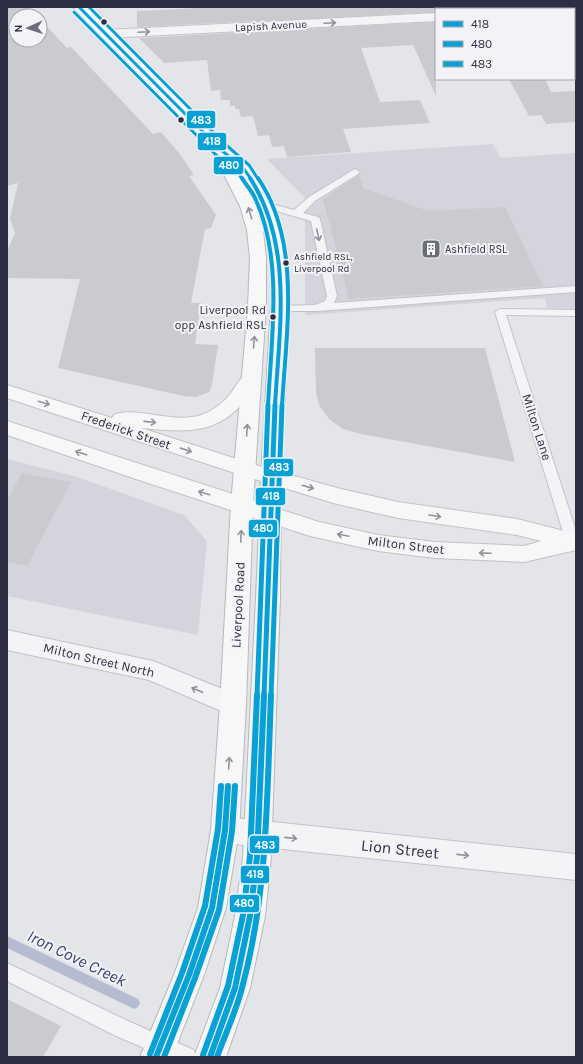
<svg xmlns="http://www.w3.org/2000/svg" width="583" height="1064" font-family="Karla,sans-serif">
  <style>
    .built { fill: #d3d4dc }
    .lines { fill: none; stroke-linecap: round; stroke-linejoin: round }
    .stream { fill: #b6bcd0; fill-rule: evenodd }
    .building { fill: #cacbcf }
    .lane-casing { stroke: #c3c3c7; stroke-width: 2 }
    .street-casing { stroke: #c3c3c7; stroke-width: 2 }
    .secondary-casing { stroke: #c3c3c7; stroke-width: 2 }
    .primary-casing { stroke: #c1c2c6; stroke-width: 2 }
    .highway-casing { stroke: #b7b8bd; stroke-width: 2 }
    .lane { fill: #f4f4f6; fill-rule: evenodd }
    .street { fill: #f4f4f6; fill-rule: evenodd }
    .secondary { fill: #f7f7f8; fill-rule: evenodd }
    .primary { fill: #f7f7f8; fill-rule: evenodd }
    .highway { fill: #f7f7f8; fill-rule: evenodd }
    .bus-1-far3-casing { stroke: #f3f3f7; stroke-width: 5 }
    .bus-1-far2-casing { stroke: #f3f3f7; stroke-width: 6 }
    .bus-1-far1-casing { stroke: #f3f3f7; stroke-width: 8 }
    .bus-1-casing { stroke: #f3f3f7; stroke-width: 10 }
    .bus-2-far3-casing { stroke: #f3f3f7; stroke-width: 5 }
    .bus-2-far2-casing { stroke: #f3f3f7; stroke-width: 6 }
    .bus-2-far1-casing { stroke: #f3f3f7; stroke-width: 8 }
    .bus-2-casing { stroke: #f3f3f7; stroke-width: 10 }
    .bus-3-far3-casing { stroke: #f3f3f7; stroke-width: 5 }
    .bus-3-far2-casing { stroke: #f3f3f7; stroke-width: 6 }
    .bus-3-far1-casing { stroke: #f3f3f7; stroke-width: 8 }
    .bus-3-casing { stroke: #f3f3f7; stroke-width: 10 }
    .bus-1-far3 { stroke: #07a1d5; stroke-width: 3 }
    .bus-1-far2 { stroke: #07a1d5; stroke-width: 4 }
    .bus-1-far1 { stroke: #07a1d5; stroke-width: 5 }
    .bus-1 { stroke: #07a1d5; stroke-width: 6 }
    .bus-2-far3 { stroke: #07a1d5; stroke-width: 3 }
    .bus-2-far2 { stroke: #07a1d5; stroke-width: 4 }
    .bus-2-far1 { stroke: #07a1d5; stroke-width: 5 }
    .bus-2 { stroke: #07a1d5; stroke-width: 6 }
    .bus-3-far3 { stroke: #07a1d5; stroke-width: 3 }
    .bus-3-far2 { stroke: #07a1d5; stroke-width: 4 }
    .bus-3-far1 { stroke: #07a1d5; stroke-width: 5 }
    .bus-3 { stroke: #07a1d5; stroke-width: 6 }
    .oneway { stroke: #90919c }
    .oneway2 { stroke: #92929c }
    .bus-dot { fill: #2d2e41; stroke: #f3f3f7; stroke-width: 1.5 }
    .labels { text-anchor: middle; dominant-baseline: central; stroke-width: 4; stroke-linejoin: round; paint-order: stroke }
    .far-bus-label { font-size: 10px; fill: #2d2e41; stroke: #f3f3f7; text-anchor: start }
    .far-street-label { font-size: 11px; fill: #2d2e41; stroke: #f3f3f7 }
    .far-poi-label { font-size: 11px; fill: #2d2e41; stroke: #f3f3f7; text-anchor: start }
    .bus-label { font-size: 12px; fill: #2d2e41; stroke: #f3f3f7; text-anchor: end }
    .street-label { font-size: 13px; fill: #2d2e41; stroke: #f3f3f7 }
    .near-street-label { font-size: 16px; fill: #2d2e41; stroke: #f3f3f7 }
    .near-water-label { font-size: 17px; font-style: italic; fill: #3a4471; stroke: #f3f3f7 }
    .line-badge { stroke: #f3f3f7; stroke-width: 1.5 }
    .badge-label { font-size: 11px; text-anchor: middle; font-weight: bold; fill: #fff }
  </style>
  <rect width="100%" height="100%" fill="#e4e5e9"/>
  <path class="built" d="M493 144 501 158 576 153V309L547 308 545 298 305 315V198L267 159Z
    M7 459 77 477 184 515 207 541 198 635 7 596Z"/>
  <g class="lines">
    <path class="stream" d="M7 936 138 999 140 1003 138 1007 134 1009 130 1007 7 948Z"/>
  </g>
  <path class="building" d="M7 7H28L37 16H16V40H40V19L67 48 71 47 153 134 161 132 179 153 194 175 189 176 216 215 211 228 205 229 191 303H201L195 344 218 345 212 385 209 392 196 397 183 396 58 368 80 279 7 278V251L15 233 10 219 18 183 7 186Z
    M219 7H436V12L137 27V11Z
    M436 22V96L413 45 361 48 380 102 420 100 430 123 343 129 351 152 287 157 284 146 272 147 269 135 258 136 253 116 241 117 239 109H235V106H230V100H221L220 90 211 91 207 60 164 63 139 38Z
    M509 79H545L551 92 576 91V122L546 124 541 115 529 116Z
    M359 175 363 188 428 211 505 207 543 286 349 299 323 199Z
    M315 348H485L515 462 361 434 343 429 330 420 320 407 316 393Z
    M22 473 71 482 27 566 7 562V500Z
    M7 999 61 1026 43 1057H7Z"/>
  <g class="lines">
    <g class="lane-casing">
      <path id="lane" d="M355 169 360 172 358 174 315 201 303 213 318 217 320 219 337 296 334 303 576 286V292L317 311H275L274 309 275 307 279 306 315 305 325 301 327 296 311 221 262 207 260 205 265 202 294 210 309 197Z
        M500 309 576 310V316L506 315 576 531V546L568 545 566 542 495 312Z
        M7 963 130 1022 194 1050 196 1057H165L116 1036 7 981Z"/>
    </g>
    <g class="street-casing">
      <path id="street" d="M436 13V21L106 38 101 37 100 34 101 31 106 30Z
        M574 29H576V37H574Z
        M7 630 153 661 242 697 246 705 242 713 233 716 149 680 7 650Z
        M225 817 576 854V880L225 843 215 839 211 830 215 821Z"/>
    </g>
    <g class="secondary-casing">
      <path id="secondary" d="M475 7H489L490 9H476Z
        M574 61H576V71H574Z"/>
    </g>
    <g class="primary-casing">
      <path id="primary" d="M250 374 257 376 260 380C226 433 200 434 141 428L252 464 337 488 398 502 517 519 576 534V550L524 562 435 558 378 551 310 536 136 479 7 435V421L319 522 378 535 435 542 524 546 541 541 517 535 398 518 337 504 238 474 7 398V385L112 418 115 414C140 407 173 424 201 415 213 411 224 402 231 393 237 385 240 376 250 374Z"/>
    </g>
    <g class="highway-casing">
      <path id="highway" d="M73 7H86L225 146 249 166 269 195 280 224 286 254 290 289 281 477 280 598 271 857 265 916 250 988 226 1057H194L220 988 235 916 243 857 256 598 261 477 272 289 270 254 264 224 253 195 238 172 256 206 263 230 266 258V306L253 504 246 705 239 830 226 908 204 975 172 1057H140L174 975 198 908 211 830 220 705 231 504 248 306 250 258 247 230 240 206 219 165 222 162 225 161 215 152Z"/>
    </g>
    <use href="#lane" class="lane"/>
    <use href="#street" class="street"/>
    <use href="#secondary" class="secondary"/>
    <use href="#primary" class="primary"/>
    <use href="#highway" class="highway"/>
    <g class="bus-1-far3-casing">
      <path id="bus-1-far3" d="M79 7 220 149 244 169 251 179"/>
    </g>
    <g class="bus-1-far2-casing">
      <path id="bus-1-far2" d="M250 178C294 246 279 330 275 406"/>
    </g>
    <g class="bus-1-far1-casing">
      <path id="bus-1-far1" d="M264 696 275 405"/>
    </g>
    <g class="bus-1-casing">
      <path id="bus-1" d="M156 1057 189 975 212 908 225 830 228 786
        M210 1057 235 988 250 916 257 857 264 695"/>
    </g>
    <g class="bus-2-far3-casing">
      <path id="bus-2-far3" d="M74 12 215 154 239 174 242 179"/>
    </g>
    <g class="bus-2-far2-casing">
      <path id="bus-2-far2" d="M242 178C246 185 252 191 255 198 284 259 271 341 268 406"/>
    </g>
    <g class="bus-2-far1-casing">
      <path id="bus-2-far1" d="M257 696 268 405"/>
    </g>
    <g class="bus-2-casing">
      <path id="bus-2" d="M203 1055 228 986 243 915 250 856 257 695
        M164 1057 195 978 219 910 232 831 235 786"/>
    </g>
    <g class="bus-3-far3-casing">
      <path id="bus-3-far3" d="M89 7 225 144 249 165 258 179"/>
    </g>
    <g class="bus-3-far2-casing">
      <path id="bus-3-far2" d="M258 178C302 243 286 332 282 406"/>
    </g>
    <g class="bus-3-far1-casing">
      <path id="bus-3-far1" d="M271 696 282 405"/>
    </g>
    <g class="bus-3-casing">
      <path id="bus-3" d="M150 1054 182 973 205 906 218 829 221 786
        M217 1057C225 1034 236 1012 242 988 268 893 267 793 271 695"/>
    </g>
    <use href="#bus-1-far3" class="bus-1-far3"/>
    <use href="#bus-1-far2" class="bus-1-far2"/>
    <use href="#bus-1-far1" class="bus-1-far1"/>
    <use href="#bus-1" class="bus-1"/>
    <use href="#bus-2-far3" class="bus-2-far3"/>
    <use href="#bus-2-far2" class="bus-2-far2"/>
    <use href="#bus-2-far1" class="bus-2-far1"/>
    <use href="#bus-2" class="bus-2"/>
    <use href="#bus-3-far3" class="bus-3-far3"/>
    <use href="#bus-3-far2" class="bus-3-far2"/>
    <use href="#bus-3-far1" class="bus-3-far1"/>
    <use href="#bus-3" class="bus-3"/>
  </g>
  <defs><path id="oneway-shaft" d="M-6 0H5M1.5-3L5.5 0L1.5 3" fill="none" stroke-width="1.6" stroke-linecap="round" stroke-linejoin="round"/></defs>
  <g class="oneway">
    <use href="#oneway-shaft" transform="translate(330 23) rotate(-3)"/>
    <use href="#oneway-shaft" transform="translate(144 32) rotate(-3)"/>
    <use href="#oneway-shaft" transform="translate(318 235) rotate(77)"/>
    <use href="#oneway-shaft" transform="translate(197 690) rotate(-157)"/>
    <use href="#oneway-shaft" transform="translate(291 838) rotate(6)"/>
    <use href="#oneway-shaft" transform="translate(463 855) rotate(6)"/>
  </g>
  <g class="oneway2">
    <use href="#oneway-shaft" transform="translate(250 213) rotate(-107)"/>
    <use href="#oneway-shaft" transform="translate(254 342) rotate(-85)"/>
    <use href="#oneway-shaft" transform="translate(44 403) rotate(17)"/>
    <use href="#oneway-shaft" transform="translate(150 422) rotate(6)"/>
    <use href="#oneway-shaft" transform="translate(247 430) rotate(-86)"/>
    <use href="#oneway-shaft" transform="translate(186 450) rotate(19)"/>
    <use href="#oneway-shaft" transform="translate(81 453) rotate(-162)"/>
    <use href="#oneway-shaft" transform="translate(308 487) rotate(16)"/>
    <use href="#oneway-shaft" transform="translate(204 493) rotate(-163)"/>
    <use href="#oneway-shaft" transform="translate(435 516) rotate(9)"/>
    <use href="#oneway-shaft" transform="translate(343 535) rotate(-168)"/>
    <use href="#oneway-shaft" transform="translate(241 536) rotate(-88)"/>
    <use href="#oneway-shaft" transform="translate(485 553) rotate(-178)"/>
    <use href="#oneway-shaft" transform="translate(229 763) rotate(-86)"/>
  </g>
  <defs>
    <g id="building-square" transform="scale(1)"><rect x="-9" y="-9" width="18" height="18" rx="4" fill="#6d6e7c" stroke="#f3f3f7"/><path d="M-4-6H4V6H1V3H-1V6H-4ZM-2.5-4.3h1.7v1.8h-1.7ZM.8-4.3h1.7v1.8H.8ZM-2.5-1h1.7V.8h-1.7ZM.8-1h1.7V.8H.8Z" fill="#fff"/></g>
  </defs>
  <g fill-rule="evenodd">
    <use href="#building-square" x="431" y="249"/>
  </g>
  <g class="bus-dot">
    <circle cx="104" cy="22" r="3.5"/>
    <circle cx="181" cy="120" r="3.5"/>
    <circle cx="286" cy="263" r="3.5"/>
    <circle cx="273" cy="317" r="3.5"/>
  </g>
  <g class="labels">
    <g class="far-bus-label">
      <text x="294" y="257">Ashfield RSL,<tspan x="294" dy="12">Liverpool Rd</tspan></text>
    </g>
    <g class="far-street-label">
      <text transform="translate(271 26) rotate(-3)">Lapish Avenue</text>
    </g>
    <g class="far-poi-label">
      <text x="445" y="249">Ashfield RSL</text>
    </g>
    <g class="bus-label">
      <text x="266" y="310">Liverpool Rd<tspan x="266" dy="15">opp Ashfield RSL</tspan></text>
    </g>
    <g class="street-label">
      <text transform="translate(537 427) rotate(72)">Milton Lane</text>
      <text transform="translate(126 430) rotate(19)">Frederick Street</text>
      <text transform="translate(406 545) rotate(7)">Milton Street</text>
      <text transform="translate(238 605) rotate(-87)">Liverpool Road</text>
      <text transform="translate(99 660) rotate(13)">Milton Street North</text>
    </g>
    <g class="near-street-label">
      <text transform="translate(400 849) rotate(6)">Lion Street</text>
    </g>
    <g class="near-water-label">
      <text transform="translate(77 958) rotate(26)">Iron Cove Creek</text>
    </g>
  </g>
  <g class="line-badge">
    <rect x="186" y="110" width="30" height="19" rx="4" fill="#07a1d5"/>
    <rect x="197" y="132" width="30" height="19" rx="4" fill="#07a1d5"/>
    <rect x="213" y="156" width="31" height="19" rx="4" fill="#07a1d5"/>
    <rect x="263" y="458" width="31" height="19" rx="4" fill="#07a1d5"/>
    <rect x="255" y="487" width="31" height="19" rx="4" fill="#07a1d5"/>
    <rect x="248" y="519" width="30" height="19" rx="4" fill="#07a1d5"/>
    <rect x="249" y="835" width="31" height="19" rx="4" fill="#07a1d5"/>
    <rect x="240" y="865" width="30" height="19" rx="4" fill="#07a1d5"/>
    <rect x="229" y="894" width="31" height="19" rx="4" fill="#07a1d5"/>
  </g>
  <g class="badge-label">
    <text x="201" y="124">483</text>
    <text x="212" y="145">418</text>
    <text x="229" y="169">480</text>
    <text x="279" y="471">483</text>
    <text x="271" y="500">418</text>
    <text x="263" y="532">480</text>
    <text x="265" y="849">483</text>
    <text x="255" y="878">418</text>
    <text x="244" y="907">480</text>
  </g>
  <rect width="583" height="1064" fill="none" stroke="#2d2e41" stroke-width="16"/>
  <rect x="435" y="8" width="140" height="72" fill="#f3f3f7" stroke="#a4a4ae"/>
  <rect x="443" y="21" width="20" height="6" fill="#07a1d5" stroke="#a4a4ae"/>
  <text x="471" y="28" font-size="12" fill="#2d2e41">418</text>
  <rect x="443" y="41" width="20" height="6" fill="#07a1d5" stroke="#a4a4ae"/>
  <text x="471" y="48" font-size="12" fill="#2d2e41">480</text>
  <rect x="443" y="61" width="20" height="6" fill="#07a1d5" stroke="#a4a4ae"/>
  <text x="471" y="68" font-size="12" fill="#2d2e41">483</text>
  <g transform="translate(28 28) rotate(267)"><circle r="19" fill="#f3f3f7" stroke="#a4a4ae"/>
  <path d="M0-3L7 15L0 10L-7 15Z" fill="#6d6e7c"/>
  <text y="-6" font-size="11" font-weight="bold" text-anchor="middle" fill="#2d2e41">N</text>
  </g>
</svg>
